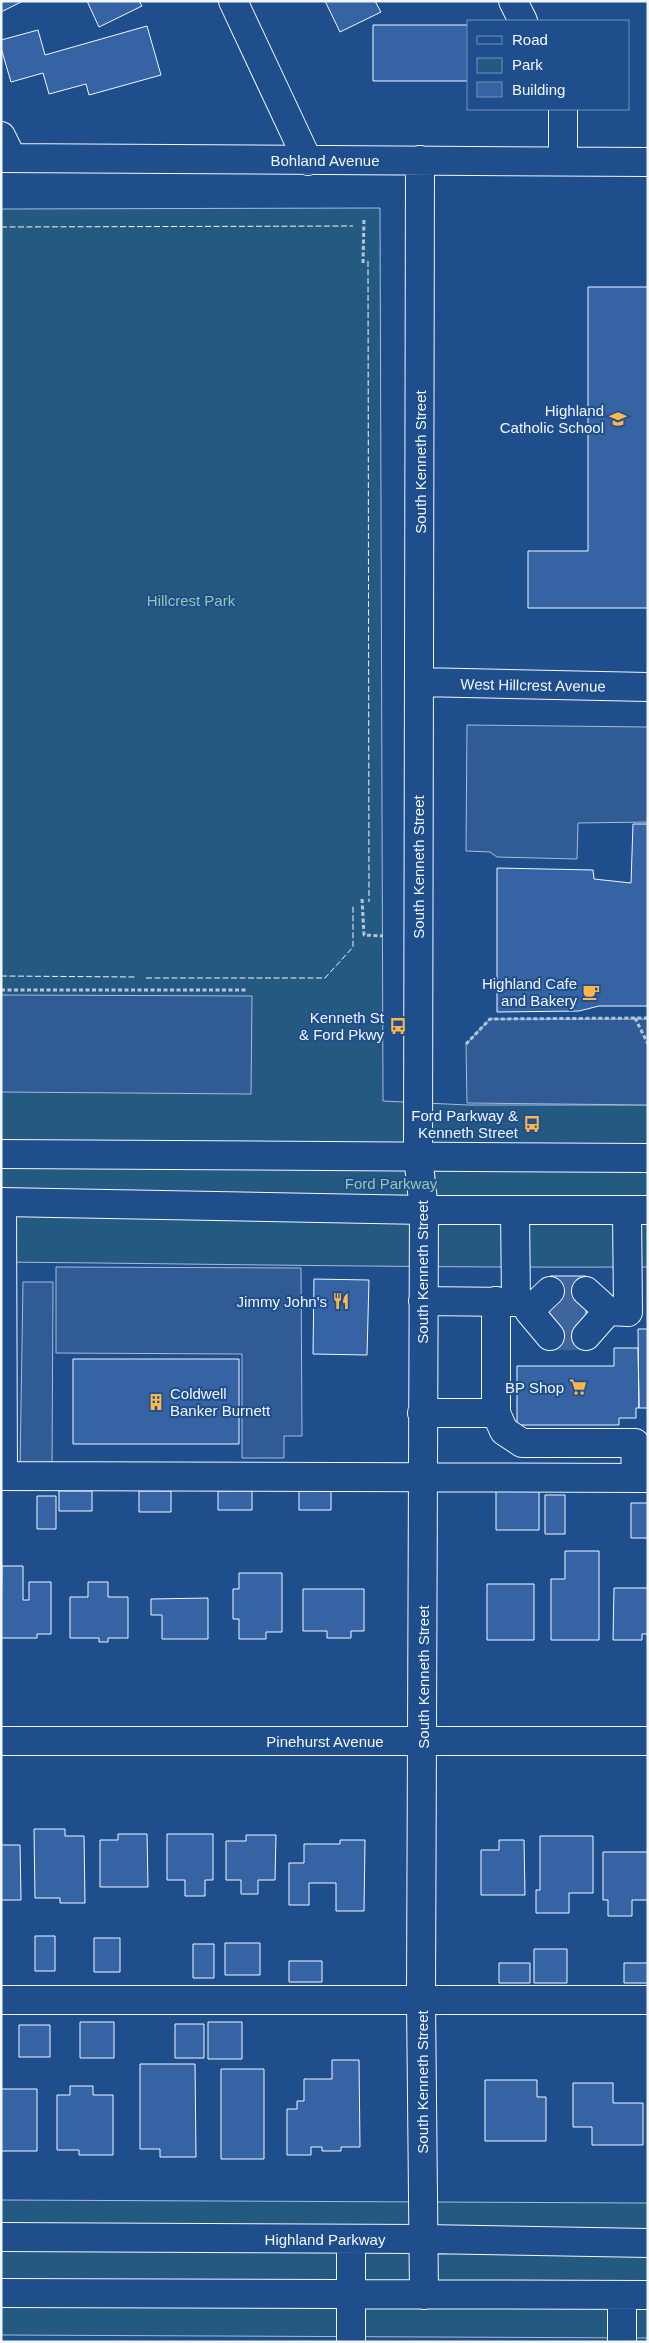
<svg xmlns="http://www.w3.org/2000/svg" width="649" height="2343" font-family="Arial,sans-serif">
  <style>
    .green { fill: #245a82; stroke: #a8bbd7 }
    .parking { fill: #305b95; stroke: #a8bbd7 }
    .building { fill: #3563a3; stroke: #f2f6ff }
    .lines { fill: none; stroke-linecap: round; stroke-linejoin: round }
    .minor-tunnel { stroke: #3f679d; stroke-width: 28; stroke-dasharray: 28 14; stroke-linecap: butt }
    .minor-casing { stroke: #f2f6ff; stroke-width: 30 }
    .major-casing { stroke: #f2f6ff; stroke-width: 30 }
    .path { stroke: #b3c4dc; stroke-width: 3; stroke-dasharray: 4 2.5; stroke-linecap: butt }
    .minor { stroke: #1f4e8c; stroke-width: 28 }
    .major { stroke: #1f4e8c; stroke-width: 28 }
    .fence { stroke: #f2f6ff; stroke-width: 1; stroke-dasharray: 6 2.5; stroke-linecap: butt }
    .labels { text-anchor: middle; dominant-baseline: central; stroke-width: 4; stroke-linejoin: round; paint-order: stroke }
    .street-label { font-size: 15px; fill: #f2f6ff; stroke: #1f4e8c }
    .poi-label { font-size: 15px; fill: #f2f6ff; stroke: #1f4e8c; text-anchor: end }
    .park-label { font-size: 15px; fill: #97c8a6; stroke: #1f4e8c }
  </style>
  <rect width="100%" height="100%" fill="#1f4e8c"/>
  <path class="green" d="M380 208 383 1101 468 1105H648V1267C432 1268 217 1264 1 1262V209Z
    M1 2200 648 2203V2338L1 2335Z"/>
  <path class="parking" d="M467 725 648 727V822L578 823 577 859 497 857 490 852 466 851Z
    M1 995 252 996 251 1094 1 1092Z
    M490 1019H648V1105L467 1103 466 1044Z
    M56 1267 301 1268 302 1436H284V1458H242V1354L56 1353Z
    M23 1282H53L52 1470H20Z"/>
  <path class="building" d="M1 1H23L1 12Z
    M87 1H139L142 6 99 27Z
    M325 1H375L381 12 340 32Z
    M373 25H468V81H373Z
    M147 26 161 75 89 95 86 84 49 94 43 73 11 82 1 48V40L38 30 45 55Z
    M588 287H648V608H528V551H588Z
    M633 824H648V1006H599L579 1011 497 1012V868L593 870 594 879 631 883Z
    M550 1276H586V1348H550Z
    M314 1279 369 1280 367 1355 313 1354Z
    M638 1329H648V1408H639Z
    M614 1348H638L639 1408H636V1418H619V1425H517V1366H614Z
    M73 1359H239V1444H73Z
    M59 1491H92V1511H59Z
    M139 1491H171V1512H139Z
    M218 1491H252V1510H218Z
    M299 1491H331V1510H299Z
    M496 1491H539V1530H496Z
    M545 1495H565V1534H545Z
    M37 1496H56V1529H37Z
    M631 1503H648V1538H631Z
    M565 1551H599V1640H551V1579H565Z
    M2 1566H23V1600H29V1582H51V1634H37V1638H1Z
    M239 1573H282V1632H266V1639H239V1619H233V1589H239Z
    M88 1582H108V1597H128V1638H108V1642H99V1638H70V1597H88Z
    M487 1584H534V1640H487Z
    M614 1588H648V1634H642V1640H613Z
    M303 1589H364V1631H351V1638H327V1631H303Z
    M208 1598V1639H162V1615H151V1599Z
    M34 1829H65V1836H84L85 1903H60V1898H35Z
    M118 1834H147L148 1887H100V1840H118Z
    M167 1834H213V1880H205V1896H185V1880H167Z
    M246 1835H276L275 1880H258V1894H241V1880H226V1841H246Z
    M540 1836H593V1893H569V1913H536V1890H540Z
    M340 1840H365L364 1911H336V1883H309V1905H289V1863H304V1844H340Z
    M499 1840H524L525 1895H481V1850H499Z
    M1 1845H20L21 1900H1Z
    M603 1852H648V1900H632V1916H608V1900H603Z
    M35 1936H55V1971H35Z
    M94 1938H120V1972H94Z
    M225 1943H260V1975H225Z
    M193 1944H214V1978H193Z
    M534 1949H567V1983H534Z
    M289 1961H322V1982H289Z
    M499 1963H530V1983H499Z
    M624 1963H648V1983H624Z
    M80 2022H114V2058H80Z
    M208 2022H242V2059H208Z
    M175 2024H204V2058H175Z
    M19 2025H50V2057H19Z
    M332 2060H359L360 2147H341V2151H322V2147H311V2155H287V2109H297V2101H304V2079H332Z
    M140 2064H195L196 2157H160V2149H140Z
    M221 2069H264V2159H221Z
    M485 2080H537V2097H546V2141H485Z
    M573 2083H613V2103H643V2145H592V2127H573Z
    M70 2086H93V2095H113V2155H79V2150H57V2095H70Z
    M1 2089H37V2151H1Z"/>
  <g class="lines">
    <path class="minor-tunnel" d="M550 1291H586
      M550 1312 586 1311
      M550 1336H586"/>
    <g class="minor-casing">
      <path id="minor" d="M233 1 308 161
        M513 1 523 21
        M563 109V161
        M1 136 12 158
        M1 158 648 162
        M420 160 418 1156 424 1210 421 1999 424 2295
        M419 682 648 687
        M2 1202 3 1476
        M550 1291 529 1311 550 1336
        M586 1291 608 1311
        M423 1301 516 1302 515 1210
        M586 1336 608 1311 628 1312 627 1210
        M422 1413H496V1301
        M496 1413 504 1431 522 1443H635L636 1478
        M1 1476 648 1478
        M1 1741H648
        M1 2000H648
        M1 2237 424 2239 648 2243
        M351 2239V2342
        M1 2293 648 2295
        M622 2295V2342"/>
    </g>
    <g class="major-casing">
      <path id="major" d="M1 1154 648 1158
        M1 1202 424 1210H648"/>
    </g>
    <path class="path" d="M363 263 364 219
      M362 899 364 935 383 936
      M1 990H246
      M635 1018 648 1044
      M466 1044 490 1019 648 1018"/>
    <use href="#minor" class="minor"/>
    <use href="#major" class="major"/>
    <path class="fence" d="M1 227 353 226
      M368 261 369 902
      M1 976 135 977
      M146 978H325L353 947V906"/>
  </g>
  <defs>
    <g id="school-bare" transform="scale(1.35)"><path d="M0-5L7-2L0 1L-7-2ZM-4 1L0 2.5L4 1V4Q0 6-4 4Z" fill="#ffb74d" stroke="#1f4e8c" stroke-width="2.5" paint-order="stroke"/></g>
    <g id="cafe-bare" transform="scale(1.35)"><path d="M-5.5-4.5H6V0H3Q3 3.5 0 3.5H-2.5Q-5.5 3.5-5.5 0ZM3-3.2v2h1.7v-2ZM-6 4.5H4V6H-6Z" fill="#ffb74d" stroke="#1f4e8c" stroke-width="2.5" paint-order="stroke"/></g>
    <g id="bus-bare" transform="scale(1.35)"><path d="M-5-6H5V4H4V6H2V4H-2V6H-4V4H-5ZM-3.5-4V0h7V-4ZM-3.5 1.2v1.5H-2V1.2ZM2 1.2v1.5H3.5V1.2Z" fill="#ffb74d" stroke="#1f4e8c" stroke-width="2.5" paint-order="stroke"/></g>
    <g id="restaurant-bare" transform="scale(1.35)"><path d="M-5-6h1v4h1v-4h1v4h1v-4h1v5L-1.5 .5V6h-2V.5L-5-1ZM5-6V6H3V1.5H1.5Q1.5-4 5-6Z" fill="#ffb74d" stroke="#1f4e8c" stroke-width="2.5" paint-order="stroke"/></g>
    <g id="supermarket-bare" transform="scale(1.35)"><path d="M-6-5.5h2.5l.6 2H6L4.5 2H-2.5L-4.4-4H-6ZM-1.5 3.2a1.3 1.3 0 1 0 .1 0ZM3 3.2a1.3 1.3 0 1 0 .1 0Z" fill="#ffb74d" stroke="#1f4e8c" stroke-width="2.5" paint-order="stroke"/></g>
    <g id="building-bare" transform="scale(1.35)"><path d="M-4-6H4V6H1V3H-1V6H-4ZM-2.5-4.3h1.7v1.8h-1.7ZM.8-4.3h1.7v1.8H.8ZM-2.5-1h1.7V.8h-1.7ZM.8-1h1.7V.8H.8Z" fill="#ffb74d" stroke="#1f4e8c" stroke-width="2.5" paint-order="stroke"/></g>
  </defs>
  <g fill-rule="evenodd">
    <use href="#school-bare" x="618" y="419"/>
    <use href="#cafe-bare" x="591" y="992"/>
    <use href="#bus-bare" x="398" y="1026"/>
    <use href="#bus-bare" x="532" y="1124"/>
    <use href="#restaurant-bare" x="341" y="1301"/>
    <use href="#supermarket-bare" x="578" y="1387"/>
    <use href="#building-bare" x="156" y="1402"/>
  </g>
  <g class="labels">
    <g class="street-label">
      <text x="325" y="160">Bohland Avenue</text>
      <text transform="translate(420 462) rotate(-90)">South Kenneth Street</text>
      <text transform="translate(533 685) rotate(1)">West Hillcrest Avenue</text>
      <text transform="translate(418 867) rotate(-90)">South Kenneth Street</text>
      <text transform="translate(422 1272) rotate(-90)">South Kenneth Street</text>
      <text transform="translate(423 1677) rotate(-90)">South Kenneth Street</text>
      <text x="325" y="1741">Pinehurst Avenue</text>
      <text transform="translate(422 2082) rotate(-90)">South Kenneth Street</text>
      <text x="325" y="2239">Highland Parkway</text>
    </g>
    <g class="poi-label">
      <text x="604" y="410">Highland<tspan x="604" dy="17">Catholic School</tspan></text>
      <text x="577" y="983">Highland Cafe<tspan x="577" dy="17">and Bakery</tspan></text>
      <text x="384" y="1017">Kenneth St<tspan x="384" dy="17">&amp; Ford Pkwy</tspan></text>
      <text x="518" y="1115">Ford Parkway &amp;<tspan x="518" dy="17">Kenneth Street</tspan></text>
      <text x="327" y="1301">Jimmy John's</text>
      <text x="564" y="1387">BP Shop</text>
      <text x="170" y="1393" text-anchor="start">Coldwell<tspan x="170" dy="17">Banker Burnett</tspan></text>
    </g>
    <g class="park-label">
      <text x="191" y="600">Hillcrest Park</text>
      <text x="391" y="1183">Ford Parkway</text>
    </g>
  </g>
  <rect width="649" height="2343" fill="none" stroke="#f2f6ff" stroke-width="5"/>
  <rect x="467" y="20" width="162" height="90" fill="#1f4e8c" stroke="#7391ba"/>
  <rect x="477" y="36" width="25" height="8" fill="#1f4e8c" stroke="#7391ba"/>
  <text x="512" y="45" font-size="15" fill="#f2f6ff">Road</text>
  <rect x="477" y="58" width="25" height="15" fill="#245a82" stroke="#7391ba"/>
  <text x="512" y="70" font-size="15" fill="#f2f6ff">Park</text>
  <rect x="477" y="82" width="25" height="15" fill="#3563a3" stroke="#7391ba"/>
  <text x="512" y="95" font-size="15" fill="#f2f6ff">Building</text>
</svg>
